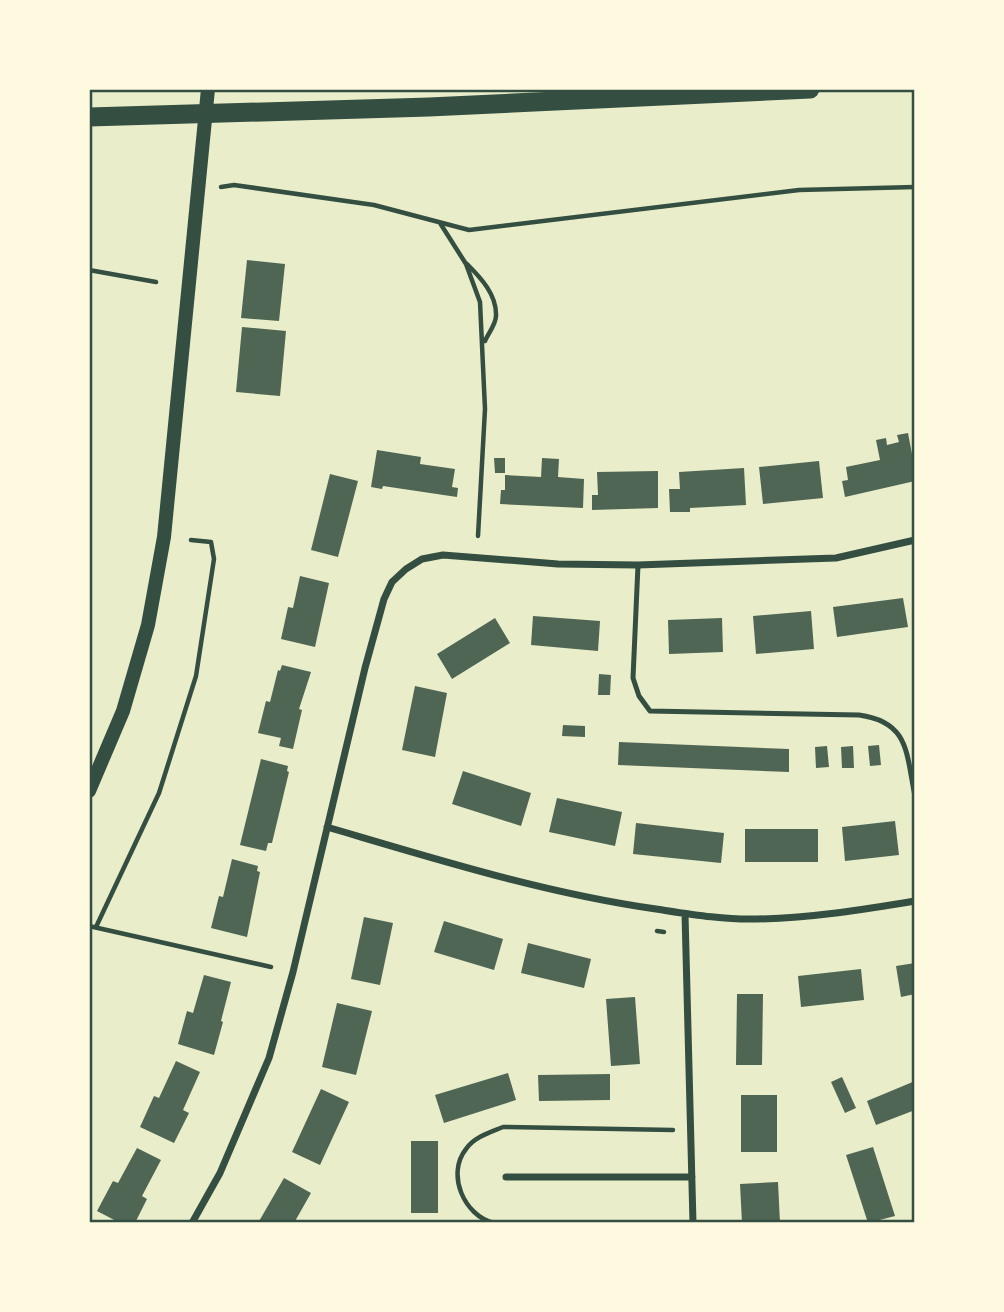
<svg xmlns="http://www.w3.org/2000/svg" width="1004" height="1312" font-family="'Titillium Web',sans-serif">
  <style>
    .building { fill: #4f6655 }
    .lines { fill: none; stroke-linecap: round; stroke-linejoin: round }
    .path { stroke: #344e41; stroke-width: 4.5 }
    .service { stroke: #344e41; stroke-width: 5 }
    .minor { stroke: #344e41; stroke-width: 7 }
    .secondary { stroke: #344e41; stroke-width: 14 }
    .trunk { stroke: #344e41; stroke-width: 19 }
    .neatline { fill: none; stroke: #344e41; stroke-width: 2.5 }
  </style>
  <rect width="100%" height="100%" fill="#e9edc9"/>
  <path class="building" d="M247 260 285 264 279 321 241 318Z
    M242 327 286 331 280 396 236 392Z
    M908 433 912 454 915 453V481L845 497 842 481 848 480 846 467 880 460 876 440 886 438 887 445 899 442 897 435Z
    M377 450 421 457 420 464 455 469 452 487 458 488 457 497 383 486 382 489 371 487Z
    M494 458H505V473H495Z
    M542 458 559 459 558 477 584 479 583 508 500 504 501 490H505V475L541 477Z
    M819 461 823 498 763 504 759 467Z
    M744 468 746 505 690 508V512H670L669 489H680L679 472Z
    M658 471V508L592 510V495H598L597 472Z
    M330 474 358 481 338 557 311 550Z
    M300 576 329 583 315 647 281 639 288 607 293 608Z
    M903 598 908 627 837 637 833 607Z
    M811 611 814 649 756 654 753 616Z
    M533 616 600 621 598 651 531 645Z
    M495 618 510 643 452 679 437 654Z
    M722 618 723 652 669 654 668 620Z
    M282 665 311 672 299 709 302 710 293 749 279 746 281 738 258 733 266 701 270 702 278 670 280 671Z
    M599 674 611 675 610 695H598Z
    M415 686 447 693 435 757 402 750Z
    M563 725 585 726V737L562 736Z
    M619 742 789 749V772L618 765Z
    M879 745 881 765 870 766 868 746Z
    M827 746 829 767 816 768 815 747Z
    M853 746 854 768H842L841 747Z
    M261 759 288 766 287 771 289 772 272 843H268L266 851 240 845Z
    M463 771 531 793 521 826 452 804Z
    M557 798 622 812 615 846 549 832Z
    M895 821 899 855 845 861 842 827Z
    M636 823 724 833 721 863 633 854Z
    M745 829H818V862H745Z
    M232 859 258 866 257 871 260 872 247 937 211 928 219 896 223 897Z
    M364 917 393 923 380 985 351 979Z
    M444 921 503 939 494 970 434 952Z
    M528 943 591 959 584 988 521 973Z
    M915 963V994L901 997 896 966Z
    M861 969 864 1000 801 1007 798 976Z
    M204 975 231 982 221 1021 223 1022 214 1055 178 1044 187 1011 193 1013Z
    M737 994H763L762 1065H736Z
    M635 997 640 1064 611 1066 606 999Z
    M337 1003 372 1011 356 1075 322 1067Z
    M176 1061 200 1072 183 1110 189 1113 174 1143 140 1127 154 1096 159 1098Z
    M508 1073 516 1100 444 1123 435 1095Z
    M610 1074V1100L539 1101 538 1075Z
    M842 1077 856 1108 845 1113 831 1082Z
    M915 1081V1110L876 1125 867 1101Z
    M321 1089 349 1102 320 1165 292 1152Z
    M741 1095H777V1152H741Z
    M411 1141H438V1213H411Z
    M873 1147 895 1216 868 1223 846 1155Z
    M137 1148 161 1160 142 1196 147 1199 135 1223H120L97 1211 113 1181 118 1183Z
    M284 1178 311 1193 294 1223H258Z
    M778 1182 780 1223H742L740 1184Z"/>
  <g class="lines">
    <path class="path" d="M221 187 234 185 374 205 469 230 799 190 915 187
      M440 223 466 264 480 302 485 409 478 536
      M467 264C481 278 497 295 496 316 496 324 488 334 485 341
      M89 270 156 282
      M89 926 271 967
      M96 927 159 793 196 676 214 559 211 542 191 540
      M657 931 664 932
      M494 1223C464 1216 446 1174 466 1149 474 1137 491 1132 503 1127L673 1130"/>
    <path class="service" d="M638 565 633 678 639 696 650 711 859 715C910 722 906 754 915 796"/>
    <path class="minor" d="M327 827C436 859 544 893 656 909 689 914 724 920 757 919 810 918 862 910 915 901
      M685 914 693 1223
      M506 1177H692
      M192 1223 220 1173 269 1058 293 972 365 668 384 599 392 582 406 569 422 559 443 555 558 564 638 565 836 558 915 540"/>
    <path class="secondary" d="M89 791 123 711 148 625 164 537 208 89"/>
    <path class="trunk" d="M89 117 429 107 810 89"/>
  </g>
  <rect width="1004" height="1312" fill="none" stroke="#fefae0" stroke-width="182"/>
  <rect x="91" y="91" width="822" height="1130" class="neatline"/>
</svg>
